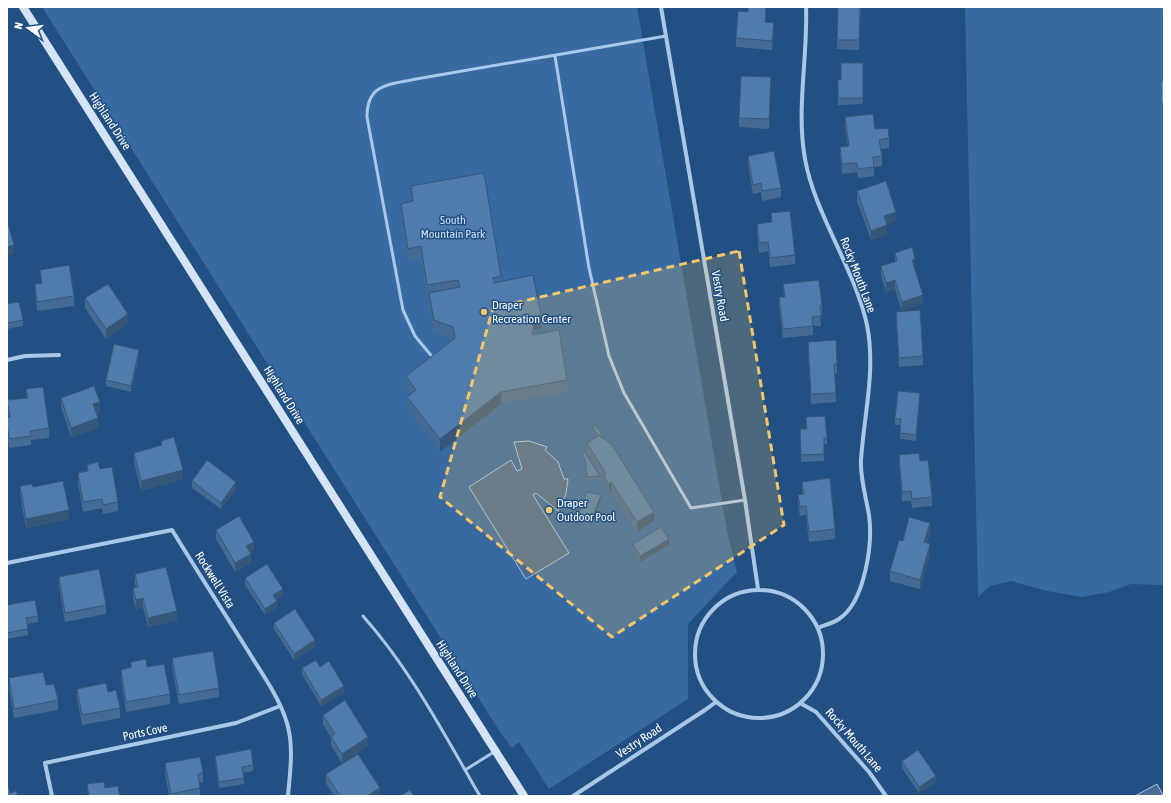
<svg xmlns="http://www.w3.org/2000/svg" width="1171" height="803" font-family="'Asap Condensed',sans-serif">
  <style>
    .green { fill: #366aa0 }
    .water { fill: #4a6b8f; stroke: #9dc4e9 }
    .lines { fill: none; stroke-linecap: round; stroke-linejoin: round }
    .service { stroke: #a9c8e8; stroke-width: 3 }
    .minor { stroke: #a9c8e8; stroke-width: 4 }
    .secondary { stroke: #d4e4f6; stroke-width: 8 }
    .wall { fill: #446b94 }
    .shaded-wall { fill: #375778 }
    .building { fill: #4f7cac; stroke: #375778 }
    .marked { fill: #f4c66b; fill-opacity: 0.2; stroke: #f4c66b; stroke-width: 3; stroke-dasharray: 8 5; stroke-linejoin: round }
    .poi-dot { fill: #f4c66b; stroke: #225082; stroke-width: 1.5 }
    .labels { text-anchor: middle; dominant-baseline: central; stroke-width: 3; stroke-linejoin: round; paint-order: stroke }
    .street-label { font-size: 12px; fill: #fff; stroke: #225082 }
    .park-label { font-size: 12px; fill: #cde1f6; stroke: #225082 }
    .poi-label { font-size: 12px; fill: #fff; stroke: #225082; text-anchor: start }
  </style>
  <rect width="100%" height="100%" fill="#225082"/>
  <path class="green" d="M42 7H637L727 531 737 572 688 624V699L549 789 519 742 512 748 500 732Z
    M965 7H1164V585L1131 584 1109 592 1082 597 1047 591 1011 581 990 586 978 597Z"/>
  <path class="water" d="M529 441 547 447 545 450 558 462 564 479H568L566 494 558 511 536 493 533 495 569 553 526 579 469 487 511 460 517 471 522 469 514 442Z
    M1157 784 1163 795 1161 796H1135Z"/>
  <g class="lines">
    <path class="service" d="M1164 7V8
      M555 56 589 268 609 356 624 393 691 508 745 500
      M1164 82V102
      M434 359 415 336 403 310 367 117C367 83 389 85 416 79L666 36
      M363 616C411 670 444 734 480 796
      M465 770 494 752"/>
    <path class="minor" d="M661 7 745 500 758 589
      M806 7C808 56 796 110 805 159 815 215 855 269 867 325 876 371 864 414 861 460 860 478 866 497 869 515 873 543 865 602 839 619 833 623 825 625 818 628
      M7 360 25 356 59 355
      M7 563 172 530C196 569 221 608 245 646 260 671 279 696 287 723 294 747 290 772 288 796
      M695 654a64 64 0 1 1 128 0a64 64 0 1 1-128 0Z
      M800 703 816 712 869 772 886 796
      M52 796 45 763 236 723 280 706
      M573 796 705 710 716 702"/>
    <path class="secondary" d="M23 7 524 796"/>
  </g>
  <path class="wall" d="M861 7 859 50 837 49V40Z
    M766 16V22L774 32 772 50 736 47V38Z
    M863 63V104L838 105V80H841Z
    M771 86 769 129 739 127V118Z
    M845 117 875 129 889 138V148L881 149 882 156V166L874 167V176L858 178 857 172 842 174 840 156V147L848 146 845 127Z
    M748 156 781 188V197L762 201 761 192 753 194 748 165Z
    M411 186 501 276V281L541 328 534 330V335L567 380V392L501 404 440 452 407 409V397L411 394 406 388V376L453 340 434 332 429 305V297H427L421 258 408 261 401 216V204L412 202Z
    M857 191 896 221 887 224V235L871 240 857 201Z
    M771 213 795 255V264L770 267 768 251 759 253 757 233V224L771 222Z
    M895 253 915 268H914L923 304 902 311 895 289 886 292 881 276V266L895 262Z
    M40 270 74 296V306L37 311 35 294V284L41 283Z
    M783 284 822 305V315H820L821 326H813V335L783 338 779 307V297H784Z
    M85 298 128 324 106 339 85 308Z
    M7 304 23 320V326L7 329Z
    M896 312 923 356V365L899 367 896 321Z
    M808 342 837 364V373L835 374 836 402 811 404 808 352Z
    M139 357 131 392 106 386V380Z
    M26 389 49 428V438L31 440V445L9 448 7 433V417H9L7 410V400L26 398Z
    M61 398 100 411 96 413 98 428 71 437 61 407Z
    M920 399 916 441 900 439V425H895V419Z
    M806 417 827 438V444H824V461L801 462 800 429H806Z
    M593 428 604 439 654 521 637 532 611 491 609 493 604 485V479L587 452V443L596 437 593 431Z
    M161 441 183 479 141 491 134 462V453L161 445Z
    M582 453 600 476V479L587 480 585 463 582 456Z
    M899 455 920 461 932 497V506L912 508 911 501H902L899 465Z
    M87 465 100 469 118 502V511L103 514 102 508 83 512 78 482V473L87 471Z
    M192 481 236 489 221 509 192 488Z
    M802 482 835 529V539L809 542 806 515 800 516 798 504V495L802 494Z
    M20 486 33 487 69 519 26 528 20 495Z
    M601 498 590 527 577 518V515Z
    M216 530 254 551 250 553 251 563 235 572 216 539Z
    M930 532 927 543 930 553 920 589 890 581V571L903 541Z
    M633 544 669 545 640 562 633 551Z
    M135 574 177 620 148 627 143 607 136 609 133 598V588H136L135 584Z
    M59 577 106 605V614L65 622 59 587Z
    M245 578 283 595 276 599 277 607 265 615 245 585Z
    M7 605 38 616V622L27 624 28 635 7 639Z
    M274 623 315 647 294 660 274 629Z
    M172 658 219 688V697L179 704 172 667Z
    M131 662 147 667 170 694V704L126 712 121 679V670L131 668Z
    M320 667 344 693 321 706 302 674V668Z
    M9 678 58 700V710L14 718 9 688Z
    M77 689 120 708V718L82 725 77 698Z
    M323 715 368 746 342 763 331 746V738L323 724Z
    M215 756 253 765V771L243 773 244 784 219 788 215 762Z
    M902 761 936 782 919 793 902 768Z
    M165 763 203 772V782L199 783 200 788V796H169L165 773Z
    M326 774 380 796H334L326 783Z
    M87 784 105 788 120 796H88Z"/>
  <path class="shaded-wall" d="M774 23V32L772 50V41Z
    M771 77V86L769 129V119Z
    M896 212V221L884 225V216Z
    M887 225V235L871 240V231Z
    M14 245V254L7 256V247Z
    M915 259V268L912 269V260Z
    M895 280V289L886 292V283Z
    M923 295V304L902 311V302Z
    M128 314V324L106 339V329Z
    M541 315V328L531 331V319Z
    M139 350V357L131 392V386Z
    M501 392V404L440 452V439Z
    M920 393V399L916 441V435Z
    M100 402V411L93 414V404Z
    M98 418V428L71 437V428Z
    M183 470V479L141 491V481Z
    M236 482V489L221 509V503Z
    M611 482V491L609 493V484Z
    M601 495V498L590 527V524Z
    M69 510V519L26 528V519Z
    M654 512V521L637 532V522Z
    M930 523V532L924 551V542Z
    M669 539V545L640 562V556Z
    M254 542V551L246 556V546Z
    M930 544V553L920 589V580Z
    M251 554V563L235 572V563Z
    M283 589V595L273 601V595Z
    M143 598V607L136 609V600Z
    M277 601V607L265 615V609Z
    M177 611V620L148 627V618Z
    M315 640V647L294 660V654Z
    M344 686V693L321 706V700Z
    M368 737V746L342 763V754Z
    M936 776V782L919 793V787Z
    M380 788V796H367Z"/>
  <path class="building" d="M748 7H766L765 22 774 23 772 41 736 38 738 11 748 12Z
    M838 7H860L859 40H837Z
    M841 63H863V98H838V80H841Z
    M741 76 771 77 769 119 739 118Z
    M873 114 875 129 888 128 889 138 879 140 882 156 873 157 874 167 858 169 857 163 842 164 840 147 849 146 845 117Z
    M774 151 781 188 762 191 761 183 753 185 748 156Z
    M484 173 501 276 493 278 494 283 533 275 541 315 531 319 534 330 532 331 533 335 559 330 567 380 501 392 440 439 407 397 416 390 406 376 455 338 453 327 434 320 429 293 460 287 458 280 427 285 421 246 408 249 401 204 413 201 411 186Z
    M886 181 896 212 884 216 887 225 871 231 857 191Z
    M790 211 795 255 770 258 768 242 759 243 757 224 772 222 771 213Z
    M7 220 14 245 7 247Z
    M912 247 915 259 912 260 923 295 902 302 895 280 886 283 881 266 897 261 895 253Z
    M69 265 74 296 37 302 35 284 42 283 40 270Z
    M819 280 822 305 820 306 821 316 812 317 813 326 783 329 779 297H785L783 284Z
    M108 284 128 314 106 329 85 298Z
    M19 302 23 320 7 323V304Z
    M920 310 923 356 899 358 896 312Z
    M836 340 837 364H834L836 393 811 394 808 342Z
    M114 344 139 350 131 386 106 380Z
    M94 386 100 402 93 404 98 418 71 428 61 398Z
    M43 387 49 428 30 431 31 436 9 439 7 424V417H10L7 400 28 398 26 389Z
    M898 391 920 393 916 435 900 433 901 419H895Z
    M825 416 827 438H824V454L801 455 800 429H807L806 417Z
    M596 425 604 438V439L599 435 598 436 593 428Z
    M599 435 612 445 654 512 637 522 611 482 609 484 604 476 606 474 587 443Z
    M174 437 183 470 141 481 134 453 162 445 161 441Z
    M584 451 600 476 587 477 585 460 582 453Z
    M919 453 920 461 928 460 932 497 912 499 911 491 902 492 899 455Z
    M207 460 236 482 221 503 192 481Z
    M98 462 100 469 112 467 118 502 103 505 102 499 83 502 78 473 88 471 87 465Z
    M830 478 835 529 809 532 806 506 800 507 798 495 804 494 802 482Z
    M63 481 69 510 26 519 20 486 32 484 33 487Z
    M587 492 601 495 590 524 577 515Z
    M239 516 254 542 246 546 251 554 235 563 216 530Z
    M909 517 930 523 924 542 930 544 920 580 890 571 899 540 903 541Z
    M661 527 669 539 640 556 633 544Z
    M267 564 283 589 273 595 277 601 265 609 245 578Z
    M166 567 177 611 148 618 143 598 136 600 133 588 138 587 135 574Z
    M99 569 106 605 65 613 59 577Z
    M35 600 38 616 26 618 28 629 7 633V605Z
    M295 609 315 640 294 654 274 623Z
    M213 651 219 688 179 695 172 658Z
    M146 659 147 667 164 664 170 694 126 702 121 670 131 667V662Z
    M316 660 320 667 329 661 344 686 321 700 302 668Z
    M43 672 46 685 54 684 58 700 14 709 9 678Z
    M106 683 108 692 116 690 120 708 82 715 77 689Z
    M345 700 368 737 342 754 331 737 335 734 323 715Z
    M251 749 253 765 242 767 244 778 219 782 215 756Z
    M918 750 936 776 919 787 902 761Z
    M358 754 380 788 367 796H340L326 774Z
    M200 757 203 772 198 774 200 788 171 794 165 763Z
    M7 781 10 793 16 791 18 796H7Z
    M104 782 105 788 118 786 120 796H89L87 784Z
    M410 790 414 796H400Z"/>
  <path class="marked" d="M739 251 784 525 612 637 440 497 493 308Z"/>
  <g class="poi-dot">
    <circle cx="484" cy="312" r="4"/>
    <circle cx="549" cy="510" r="4"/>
  </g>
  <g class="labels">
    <g class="street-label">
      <text transform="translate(110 121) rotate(57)">Highland Drive</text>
      <text transform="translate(858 275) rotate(69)">Rocky Mouth Lane</text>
      <text transform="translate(720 296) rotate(80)">Vestry Road</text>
      <text transform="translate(284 395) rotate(58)">Highland Drive</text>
      <text transform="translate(215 580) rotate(58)">Rockwell Vista</text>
      <text transform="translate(457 669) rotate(57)">Highland Drive</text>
      <text transform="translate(145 732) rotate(-12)">Ports Cove</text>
      <text transform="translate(854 740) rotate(49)">Rocky Mouth Lane</text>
      <text transform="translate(639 741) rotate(-33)">Vestry Road</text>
    </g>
    <g class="park-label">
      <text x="453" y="220">South<tspan x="453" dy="14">Mountain Park</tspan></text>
    </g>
    <g class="poi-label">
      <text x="492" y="305">Draper<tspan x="492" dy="14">Recreation Center</tspan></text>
      <text x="557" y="503">Draper<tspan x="557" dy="14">Outdoor Pool</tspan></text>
    </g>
  </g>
  <rect width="1171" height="803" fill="none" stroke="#ffffff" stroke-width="16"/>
  <g transform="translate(28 28) rotate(284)" stroke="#225082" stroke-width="3" paint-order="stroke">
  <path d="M0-3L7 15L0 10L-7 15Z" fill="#ffffff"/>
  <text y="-6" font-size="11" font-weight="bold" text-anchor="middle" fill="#ffffff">N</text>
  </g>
</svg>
